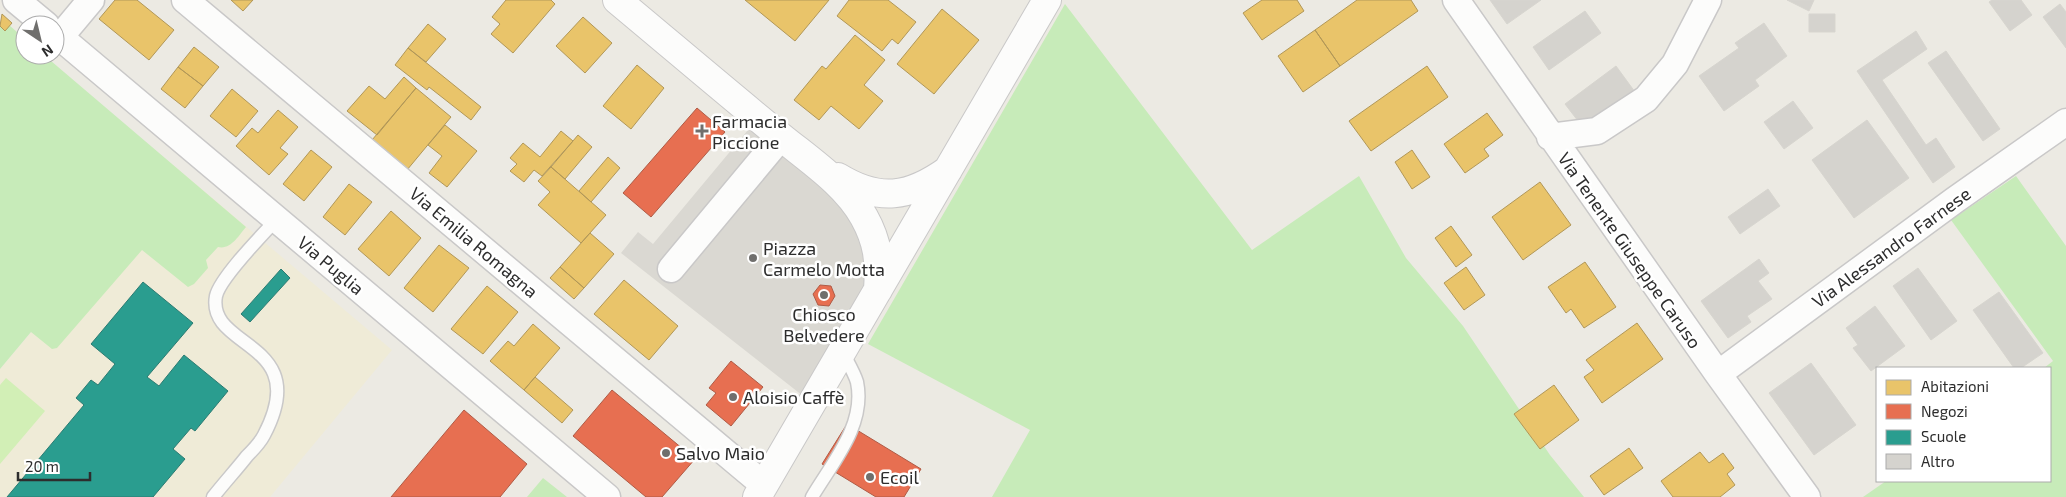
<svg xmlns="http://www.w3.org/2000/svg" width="2066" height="497" font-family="'Exo 2',sans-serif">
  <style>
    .education { fill: #efebd7 }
    .green { fill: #c7ebb9 }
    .pitch { fill: #d2efb6 }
    .plaza { fill: #dad8d2 }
    .homes { fill: #e9c46a; stroke: #b19758 }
    .shops { fill: #e76f51; stroke: #af5b46 }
    .schools { fill: #2a9d8f; stroke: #2b7b72 }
    .building { fill: #d5d3ce; stroke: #d7d5cf }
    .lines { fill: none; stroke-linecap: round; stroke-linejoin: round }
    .lane-casing { stroke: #c9c8c8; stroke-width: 15 }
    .street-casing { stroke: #c9c8c8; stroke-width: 29 }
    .secondary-casing { stroke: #c9c8c8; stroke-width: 30 }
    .lane { stroke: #fcfcfb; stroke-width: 12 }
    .street { stroke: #fcfcfb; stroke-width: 26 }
    .secondary { stroke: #fcfcfb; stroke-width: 28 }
    .poi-dot { fill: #706f6d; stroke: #fff; stroke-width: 2 }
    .labels { text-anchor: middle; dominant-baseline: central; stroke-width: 5; stroke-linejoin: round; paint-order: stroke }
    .poi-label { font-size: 18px; fill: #2d2d2d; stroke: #fff; text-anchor: start }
    .street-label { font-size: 18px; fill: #2d2d2d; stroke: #fff }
  </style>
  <rect width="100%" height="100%" fill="#eceae3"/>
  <path class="education" d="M173 165 392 350 270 497H0V369Z"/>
  <path class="green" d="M1065 4 1252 250 1359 176 1406 258 1463 326 1550 455 1584 497H992L1030 430 868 344Z
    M9 25 25 39V55H44L246 227C239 235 231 250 218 247L206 260 208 268 194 284 188 287 142 250 57 348 52 349 31 332 0 369V26L5 30Z
    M2016 176 2066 246V497H1863L1886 481H2050V368H2044L2053 361 1951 220Z
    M543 478 567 497H527Z"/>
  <path class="pitch" d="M6 378 45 411 0 464V385Z"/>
  <path class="plaza" d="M758 118 815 163 880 263 812 403 621 253 638 232 653 244Z"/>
  <path class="homes" d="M115 0H137L174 30 149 60 99 19Z
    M231 0H253L243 11Z
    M506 0H551L555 4 513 53 491 34 500 24 492 17Z
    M745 0H829L795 41Z
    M849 0H888L916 22 898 44 892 39 882 51 837 16Z
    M1262 0H1297L1304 11 1262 40 1243 13Z
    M1357 0H1411L1418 11 1340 66 1315 30Z
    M942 9 979 40 934 94 897 64Z
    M2 14 12 23 5 31 0 26Z
    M583 17 612 43 585 73 556 46Z
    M428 24 446 39 426 62 408 48Z
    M1315 30 1340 66 1303 92 1278 56Z
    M855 35 885 60 864 85 883 101 859 129 831 106 819 120 794 100 822 66 826 69Z
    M194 47 219 67 203 86 178 67Z
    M408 48 481 107 471 120 429 87 427 90 395 65Z
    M637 65 664 88 631 129 603 106Z
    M1427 66 1448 97 1371 151 1349 121Z
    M178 67 203 86 185 108 161 89Z
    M404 77 416 88 377 135 347 111 369 86 385 99Z
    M416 88 451 117 407 170 372 140Z
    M232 89 258 111 236 137 210 116Z
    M278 110 298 127 280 148 288 154 269 175 236 146 252 128 258 133Z
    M1487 113 1503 135 1484 149 1489 156 1465 173 1444 144Z
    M445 125 477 151 447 187 429 173 442 156 428 145Z
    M561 131 573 141 542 176 534 170 524 182 510 171 517 164 510 158 523 143 540 157Z
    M578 135 592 147 565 179 551 167Z
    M311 150 332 167 304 201 283 184Z
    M1412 150 1430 177 1412 189 1395 162Z
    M608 157 620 168 591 202 579 191Z
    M551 167 606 215 581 243 538 205 550 192 538 181Z
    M1540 182 1571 225 1523 260 1492 217Z
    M349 184 372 202 345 235 323 217Z
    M391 211 421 238 389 276 358 249Z
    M1451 226 1472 255 1456 267 1435 238Z
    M590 233 614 254 584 288 560 267Z
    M439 245 469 268 433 312 404 288Z
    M1585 262 1616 307 1584 328 1571 309 1566 313 1548 287Z
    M560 267 584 288 574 299 550 278Z
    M1466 267 1485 295 1464 310 1444 283Z
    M624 280 678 326 649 360 594 314Z
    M487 286 518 312 483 354 451 329Z
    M1637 323 1663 359 1602 403 1584 377 1594 370 1586 360Z
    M533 324 560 348 524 390 490 361 508 341 514 346Z
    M535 377 573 410 562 423 524 390Z
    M1554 385 1579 420 1540 449 1514 414Z
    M1629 448 1643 468 1604 495 1590 476Z
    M1700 452 1709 463 1723 453 1734 468 1727 474 1735 485 1720 497H1673L1661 481Z"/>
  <path class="shops" d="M697 108 725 132 651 217 623 193Z
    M820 285 831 286 835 296 829 306 818 305 813 294Z
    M731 361 763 387 731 426 706 405 716 393 709 388Z
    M612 390 695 459 662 497H646L573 436Z
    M464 410 527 464 500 497H391Z
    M847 424 921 469 904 497H876L822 464Z"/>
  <path class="schools" d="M281 269 290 278 250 322 241 314Z
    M143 282 193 323 147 377 159 386 184 355 228 391 195 431 191 428 173 449 185 459 153 497H7L84 405 76 398 91 380 98 385 115 364 91 344Z"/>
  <path class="building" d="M1490 0H1541L1507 24Z
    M1787 0H1814L1809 11Z
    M1992 0H2021L2032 15 2010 31 1989 2Z
    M2060 4 2066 12V48L2043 17Z
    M1585 11 1601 33 1549 70 1533 47Z
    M1809 14H1835V32H1809Z
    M1764 23 1787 56 1755 80 1759 86 1724 111 1699 76 1739 48 1735 43Z
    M1916 31 1927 49 1882 80 1926 145 1936 138 1955 167 1933 183 1857 71Z
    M1946 51 2000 129 1983 141 1928 63Z
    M1616 66 1635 92 1585 130 1565 104Z
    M1793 101 1813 128 1784 149 1764 122Z
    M1867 120 1909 178 1854 218 1812 160Z
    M1768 189 1780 206 1740 234 1728 217Z
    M1759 259 1769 273 1758 281 1772 299 1747 316 1751 322 1728 338 1701 301Z
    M1918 268 1957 321 1931 340 1893 286Z
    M1999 292 2043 353 2021 368H2014L1973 310Z
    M1875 306 1905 346 1871 371 1853 348 1858 345 1846 328Z
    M1811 363 1856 425 1814 455 1769 393Z"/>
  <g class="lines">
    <g class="lane-casing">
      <path id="lane" d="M213 497C224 483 236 470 247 456 253 450 260 443 264 435 314 340 206 350 216 296 220 278 263 234 277 219
        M812 497C832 463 866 425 857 382 854 372 847 361 842 351"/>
    </g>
    <g class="street-casing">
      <path id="street" d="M16 0 46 25
        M185 0 764 485
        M1456 0 1718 374 1807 497
        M55 33 607 497
        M60 37 91 0
        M1550 137 1597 131 1646 99 1675 64 1708 0
        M671 269 781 137
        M1718 374 1955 200 2066 122"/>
    </g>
    <g class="secondary-casing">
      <path id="secondary" d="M617 0C671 45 725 91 780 136 808 159 846 184 864 217 878 242 880 262 878 290
        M838 177C879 202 909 198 948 170
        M757 497 1047 0"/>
    </g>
    <use href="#lane" class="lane"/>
    <use href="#street" class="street"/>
    <use href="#secondary" class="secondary"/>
  </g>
  <g class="poi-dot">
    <path d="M699.5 123.5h5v5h5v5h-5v5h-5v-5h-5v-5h5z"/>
    <circle cx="753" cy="258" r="5"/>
    <circle cx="824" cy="295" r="5"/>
    <circle cx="733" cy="397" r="5"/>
    <circle cx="666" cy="453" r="5"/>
    <circle cx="870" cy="477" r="5"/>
  </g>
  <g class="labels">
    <g class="poi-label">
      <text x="712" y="121">Farmacia<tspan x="712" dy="21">Piccione</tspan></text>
      <text x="763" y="248">Piazza<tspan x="763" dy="21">Carmelo Motta</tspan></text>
      <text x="824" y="314" text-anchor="middle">Chiosco<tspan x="824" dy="21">Belvedere</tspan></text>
      <text x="743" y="397">Aloisio Caffè</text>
      <text x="676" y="453">Salvo Maio</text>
      <text x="880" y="477">Ecoil</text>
    </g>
    <g class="street-label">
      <text transform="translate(474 242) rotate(40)">Via Emilia Romagna</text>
      <text transform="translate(1891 247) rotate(-36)">Via Alessandro Farnese</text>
      <text transform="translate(1630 250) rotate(55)">Via Tenente Giuseppe Caruso</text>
      <text transform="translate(331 265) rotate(40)">Via Puglia</text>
    </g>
  </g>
  <rect x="1876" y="367" width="175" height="115" fill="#ffffff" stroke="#ababab"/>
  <rect x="1886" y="380" width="25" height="15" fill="#e9c46a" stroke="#ababab"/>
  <text x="1921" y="392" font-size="15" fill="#2d2d2d">Abitazioni</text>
  <rect x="1886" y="404" width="25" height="15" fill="#e76f51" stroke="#ababab"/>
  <text x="1921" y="417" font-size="15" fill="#2d2d2d">Negozi</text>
  <rect x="1886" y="430" width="25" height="15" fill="#2a9d8f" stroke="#ababab"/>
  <text x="1921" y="442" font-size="15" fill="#2d2d2d">Scuole</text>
  <rect x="1886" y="454" width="25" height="15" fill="#d5d3ce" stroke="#ababab"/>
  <text x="1921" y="467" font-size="15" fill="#2d2d2d">Altro</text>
  <g transform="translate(40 40) rotate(145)"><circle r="24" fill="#ffffff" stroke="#ababab"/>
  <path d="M0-4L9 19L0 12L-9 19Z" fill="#706f6d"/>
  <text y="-8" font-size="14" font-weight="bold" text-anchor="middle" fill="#2d2d2d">N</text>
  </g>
  <path d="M18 472v8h72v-8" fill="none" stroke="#2d2d2d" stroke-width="2.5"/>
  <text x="25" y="472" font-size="15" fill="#2d2d2d" stroke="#ffffff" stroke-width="4" paint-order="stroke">20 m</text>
</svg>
